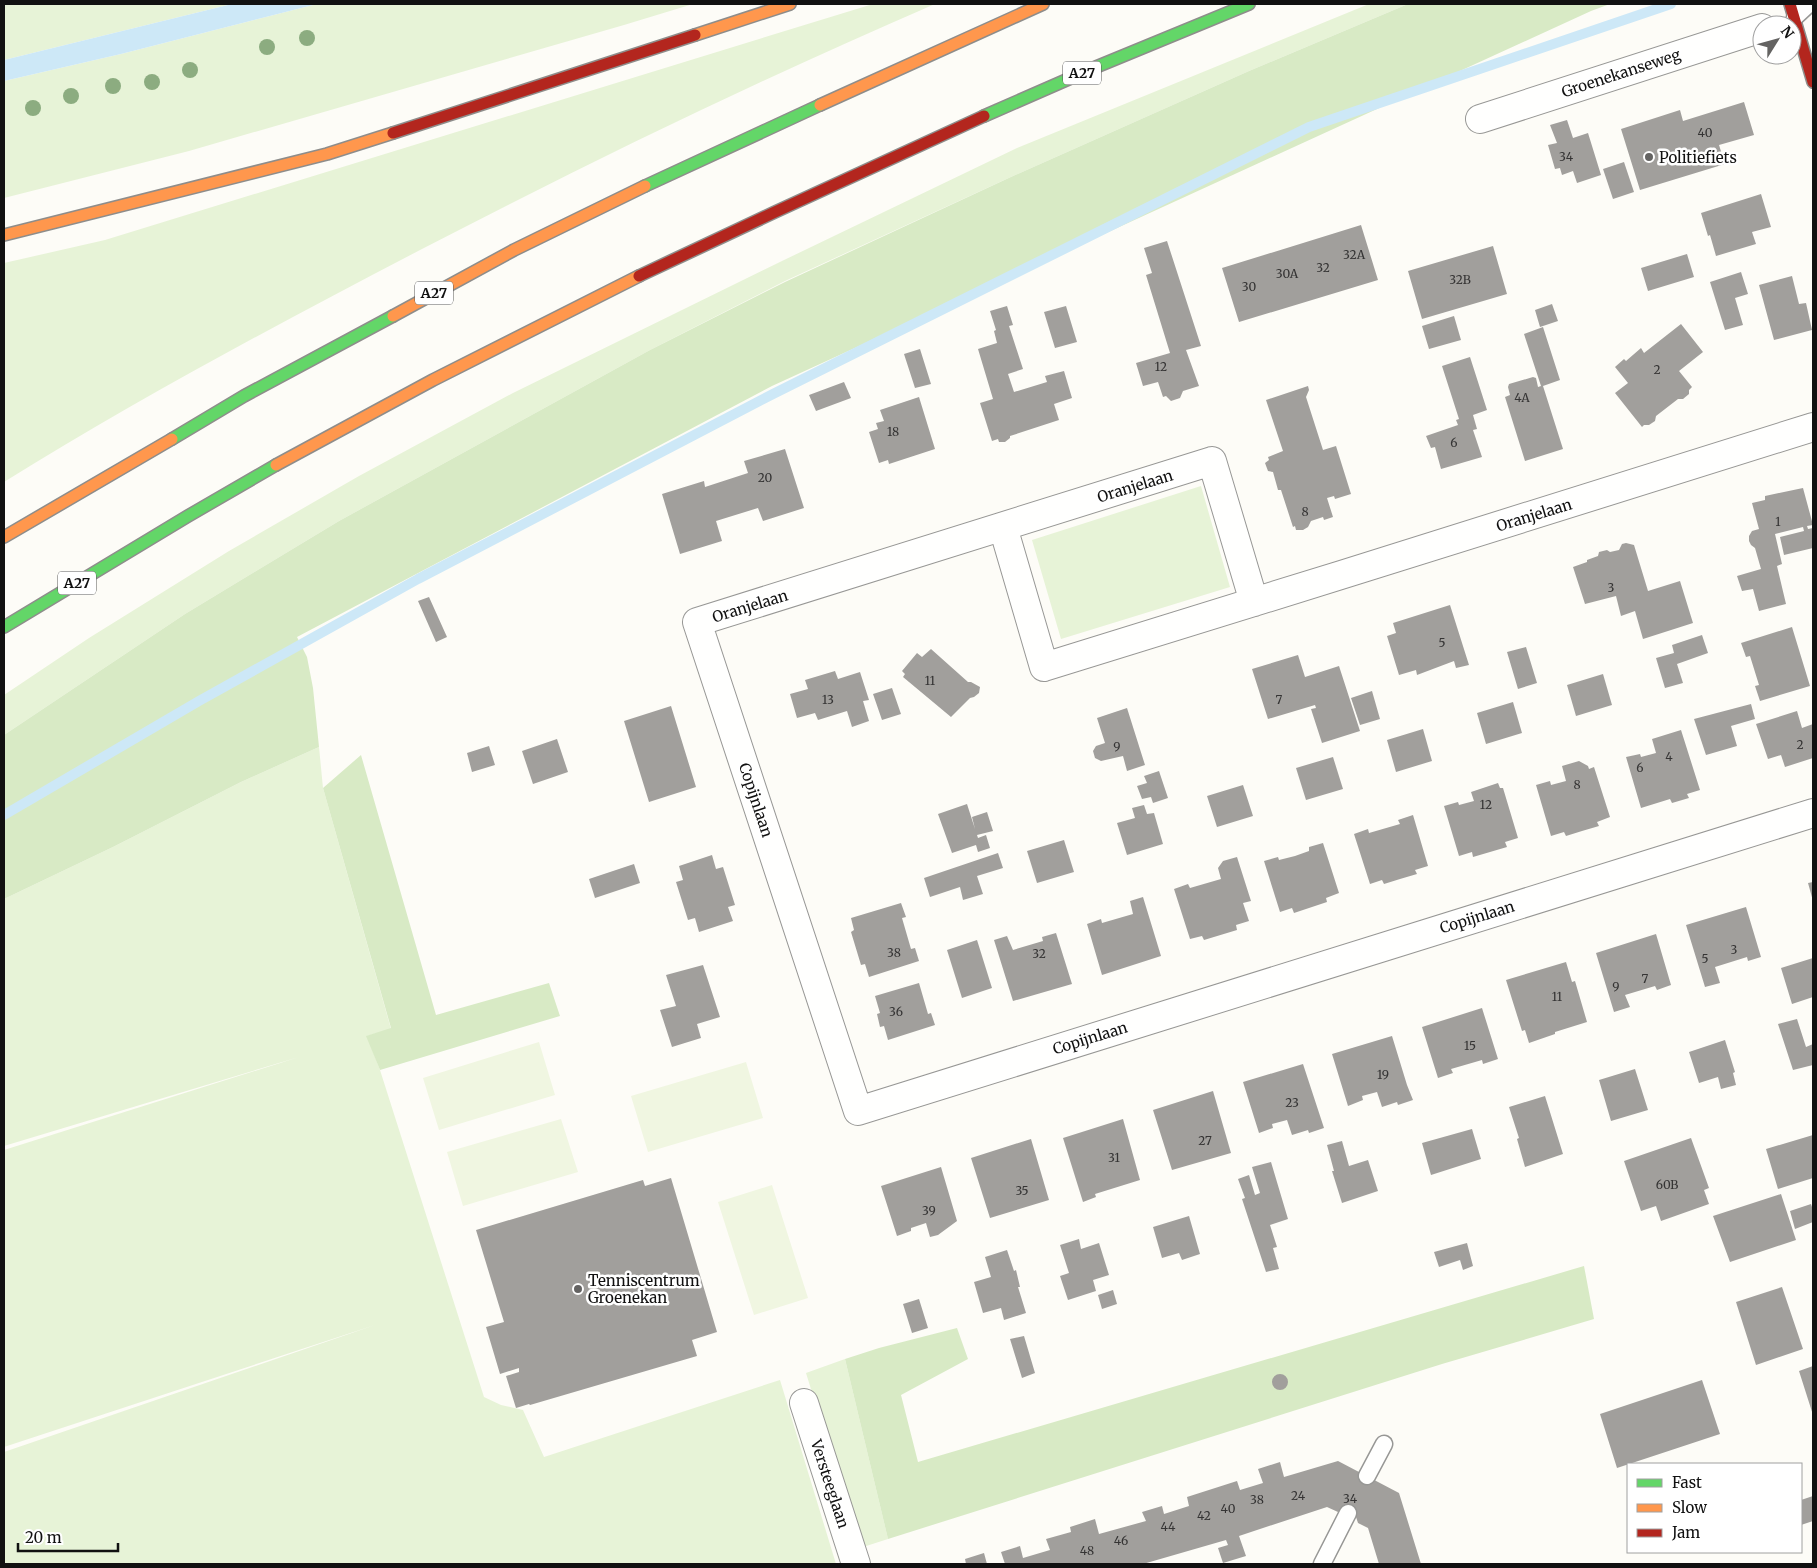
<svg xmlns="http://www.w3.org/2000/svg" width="1817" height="1568" font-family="Merriweather,serif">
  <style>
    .green { fill: #e7f3d7 }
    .forest { fill: #d8eac5 }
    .pitch { fill: #f0f6e1 }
    .water { fill: #cde8f7 }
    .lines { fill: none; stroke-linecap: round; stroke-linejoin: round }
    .stream { stroke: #cde8f7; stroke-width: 10 }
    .building { fill: #a19f9c }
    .lane-casing { stroke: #979795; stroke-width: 19 }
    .street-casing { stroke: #979795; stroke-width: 30 }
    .fast-casing { stroke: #8e8d8b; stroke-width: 14 }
    .slow-casing { stroke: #8e8d8b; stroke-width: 14 }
    .jam-casing { stroke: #8e8d8b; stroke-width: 14 }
    .lane { stroke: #fffffe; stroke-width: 16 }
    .street { stroke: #fffffe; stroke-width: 28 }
    .fast { stroke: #63d668; stroke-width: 11 }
    .slow { stroke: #ff974d; stroke-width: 11 }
    .jam { stroke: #b3261e; stroke-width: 11 }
    .tree { fill: #8cac80 }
    .poi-dot { fill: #646362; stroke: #fff; stroke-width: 2 }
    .labels { text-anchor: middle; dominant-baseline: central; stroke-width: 5; stroke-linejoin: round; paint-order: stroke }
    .number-label { font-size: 12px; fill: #353434 }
    .shield { fill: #fff; stroke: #585858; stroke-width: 1 }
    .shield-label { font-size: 14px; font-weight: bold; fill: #111 }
    .street-label { font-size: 15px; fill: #111; stroke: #fff }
    .poi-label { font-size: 15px; fill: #111; stroke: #fff; text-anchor: start }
  </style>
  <rect width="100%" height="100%" fill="#fdfcf7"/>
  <path class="green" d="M4 4H232L4 60Z
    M317 4H693L624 25 189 151 4 198V81L121 54Z
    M873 4H935C761 79 590 162 422 249 280 323 139 398 4 482V263L105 240Z
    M1369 4H1408L1249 71 1013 176 785 281 650 350 339 521 185 614 4 735V695L89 638 229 551 359 476 513 393 782 261 1017 148Z
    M1201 486 1230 587 1061 639 1032 540Z
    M319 747 323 788 391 1029 367 1036 380 1070 484 1397 501 1405 523 1410 544 1457 780 1380 836 1564H4V1452L375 1325 4 1447V1150L299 1057 4 1146V899L113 847 241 782Z
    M845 1359 888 1539 860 1548 806 1373Z"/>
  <path class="forest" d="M1408 4H1610L1591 11 772 386 297 637 307 657 313 688 319 747 241 782 113 847 4 899V735L185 614 339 521 650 350 785 282 1013 176 1249 71Z
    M361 755 436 1015 549 983 560 1016 380 1070 366 1036 391 1028 323 788Z
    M1584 1266 1594 1319 1442 1364 888 1539 845 1359 879 1348 957 1328 968 1359 901 1395 918 1462Z"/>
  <path class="pitch" d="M539 1042 555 1095 439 1130 423 1078Z
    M746 1062 763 1118 648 1152 631 1096Z
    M561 1119 578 1172 463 1206 447 1152Z
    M772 1185 808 1298 754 1315 718 1202Z"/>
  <path class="water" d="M232 4H317L121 54 4 81V60Z"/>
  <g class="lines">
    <path class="stream" d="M4 815 199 701 418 579 773 394 1309 127 1671 4"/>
  </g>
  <path class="building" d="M1744 102 1754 135 1719 145 1725 164 1640 190 1621 129 1680 110 1683 121Z
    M1567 120 1573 138 1588 133 1601 175 1577 183 1573 171 1562 175 1560 168 1555 169 1548 145 1557 143 1550 125Z
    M1624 162 1634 192 1613 199 1603 169Z
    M1761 194 1771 227 1752 232 1756 244 1716 256 1710 235 1708 236 1701 213Z
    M1361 225 1378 280 1239 322 1222 268Z
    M1167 241 1201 346 1186 350 1199 386 1183 391 1180 398 1171 401 1166 396 1163 397 1158 382 1143 386 1136 363 1170 353 1146 275 1152 273 1144 248Z
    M1493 246 1507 294 1422 319 1408 271Z
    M1687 254 1694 277 1648 291 1641 268Z
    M1741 272 1748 294 1735 298 1743 325 1725 330 1710 282Z
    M1792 276 1799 304 1806 303 1812 330 1774 340 1759 285Z
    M1552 304 1558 321 1540 327 1535 310Z
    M1007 306 1013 325 1009 326 1023 369 1008 374 1014 392 1047 382 1045 376 1064 371 1072 398 1054 404 1059 420 1010 436V438L1005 442H999L998 439 992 441 980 403 993 399 978 349 997 343 994 331 996 330 990 311Z
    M1066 306 1077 342 1055 348 1044 312Z
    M1454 316 1461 340 1429 349 1422 326Z
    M1681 324 1703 352 1679 371 1692 387 1689 390V394L1683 399H1678L1656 416 1655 421 1649 425H1644L1642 427 1615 393 1628 383 1615 367 1624 359 1626 361 1641 348 1644 353Z
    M1543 327 1560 380 1543 386 1563 449 1525 461 1505 397 1510 395 1508 387 1509 384 1533 377 1536 378 1538 387 1541 386 1524 334Z
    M920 349 931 384 915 388 904 354Z
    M1470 357 1487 410 1473 415 1477 429 1473 430 1482 457 1441 469 1435 447 1431 448 1426 436 1458 425 1456 420 1459 419 1442 366Z
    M844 382 851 398 816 411 809 395Z
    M1308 386 1309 390 1306 397 1323 450 1336 446 1351 494 1335 499 1334 496 1327 498 1333 517 1324 520 1323 517 1311 521 1308 527 1303 530H1296L1295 526 1293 527 1281 490H1278L1273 472 1268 471 1265 463 1269 460 1268 457 1283 451 1266 400Z
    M919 397 935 449 889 464 888 460 879 463 869 432 878 429 876 423 884 421 880 410Z
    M785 449 804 508 763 521 758 508 716 521 722 541 680 554 662 494 704 481 705 487 748 473 744 461Z
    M1803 488 1813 525 1807 526 1808 529 1813 528V548L1784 555 1780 537 1804 531 1803 527 1775 534 1782 564 1777 566 1786 604 1759 611 1753 589 1742 591 1737 576 1761 569 1755 548 1751 545 1749 541V536L1752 531 1759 529 1752 503 1765 500V496Z
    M1626 543 1634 545 1648 591 1680 581 1693 623 1643 639 1635 611 1621 616 1616 596 1585 604 1573 567 1587 562V560L1598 556 1599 552 1607 550 1610 552 1619 550 1622 544Z
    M429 597 447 637 436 642 418 601Z
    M1450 605 1469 665 1456 668 1454 661 1417 675 1416 670 1399 675 1387 636 1396 633 1393 623Z
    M1792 627 1810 686 1760 701 1755 686 1759 685 1750 656 1746 657 1741 643Z
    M1702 635 1708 653 1677 664 1683 683 1665 688 1656 658 1674 653 1672 645Z
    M1526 647 1537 683 1518 689 1507 652Z
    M931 649 968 682H971L980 687 979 693 974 697 970 698 951 717 903 677 905 674 902 671 917 653 922 657Z
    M1298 655 1305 677 1339 666 1360 731 1322 743 1311 709 1316 708 1315 705 1268 719 1252 669Z
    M835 671 838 679 860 672 869 700 863 701 869 721 852 727 847 711 818 720 815 713 797 718 790 694 808 689 805 680Z
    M1603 674 1612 705 1576 716 1567 685Z
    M892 688 901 714 882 720 873 694Z
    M1372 691 1380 719 1360 725 1351 698Z
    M1513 702 1522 733 1486 744 1477 713Z
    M1751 704 1755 719 1731 726 1737 746 1706 755 1694 719Z
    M671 706 696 787 649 802 624 721Z
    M1127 708 1145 765 1127 771 1123 756 1101 761 1095 758 1093 751 1096 746 1105 743 1097 718Z
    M1797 711 1802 728 1813 724V758L1785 767 1781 755 1768 759 1756 724Z
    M1423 729 1432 761 1396 772 1387 740Z
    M1681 730 1700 790 1687 794 1689 798 1672 803 1670 799 1641 808 1626 757 1640 754 1641 757 1656 753 1652 739Z
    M557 739 568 772 533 784 522 751Z
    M489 746 495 765 472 772 467 753Z
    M1333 757 1343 789 1306 800 1296 768Z
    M1579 761 1588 766 1589 769 1594 767 1610 817 1597 822 1599 826 1582 831 1566 836 1564 832 1551 836 1536 785 1550 781 1551 785 1566 781 1562 766Z
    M1159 771 1168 798 1153 803 1151 797 1142 799 1137 786 1147 783 1144 776Z
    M1498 783 1500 788H1503L1518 838 1505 842 1507 847 1473 857 1472 852 1459 856 1444 806 1458 802 1459 805 1474 801 1471 792Z
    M1243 785 1253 816 1217 827 1207 796Z
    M967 804 975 829 972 817 987 812 993 831 977 835 978 838 986 835 990 848 978 852 976 845 952 853 938 814Z
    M1144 805 1147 814 1154 813 1163 844 1127 855 1117 823 1135 818 1132 808Z
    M1413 815 1428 866 1415 870 1417 874 1400 879 1384 884 1382 880 1370 884 1354 834 1368 829 1369 833 1400 824 1398 820Z
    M1064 840 1074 872 1037 883 1027 851Z
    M1323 843 1339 893 1326 898 1327 902 1294 913 1292 908 1280 912 1264 861 1278 857 1279 860 1295 856 1309 851V847Z
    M998 853 1003 868 977 876 983 894 963 900 960 887 930 897 924 878Z
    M712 855 716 869 723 867 735 905 728 907 733 921 699 932 695 918 688 920 676 882 683 880 679 866Z
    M1237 857 1251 901 1243 903 1249 921 1236 925 1237 930 1204 940 1202 936 1190 939 1174 889 1188 884 1190 888 1221 879 1218 868 1223 861Z
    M634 864 640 883 595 898 589 879Z
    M1813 882V901L1808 883Z
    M1143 897 1161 956 1102 975 1087 924 1101 919 1102 923 1133 914 1130 901Z
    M901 903 906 917 902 918 911 949 915 948 919 961 869 977 865 964 861 965 851 932 854 930 851 918Z
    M1746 907 1761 957 1748 961 1747 957 1715 967 1720 983 1705 987 1686 925Z
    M1056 933 1072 984 1013 1001 994 940 1007 936 1013 950 1043 941 1042 937Z
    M1656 934 1671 985 1657 990 1655 986 1625 995 1630 1007 1614 1012 1596 953Z
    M977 940 992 988 962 998 947 950Z
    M1813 958V997L1792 1004 1781 968Z
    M1566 962 1572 982 1575 981 1587 1022 1555 1032V1034L1529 1043 1525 1030 1522 1031 1506 980Z
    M703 965 720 1017 697 1024 701 1038 672 1047 660 1010 676 1006 666 975Z
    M919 983 928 1014 931 1013 935 1025 888 1040 884 1026 880 1027 877 1014 880 1013 875 996Z
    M1482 1008 1498 1059 1483 1064 1482 1060 1451 1069 1453 1073 1438 1078 1422 1027Z
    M1797 1019 1806 1047 1813 1044V1065L1793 1070 1778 1024Z
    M1392 1036 1407 1085 1413 1100 1398 1105 1397 1102 1382 1107 1377 1092 1362 1096 1363 1100 1348 1106 1332 1054Z
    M1725 1040 1735 1072 1733 1073 1736 1085 1721 1089 1718 1077 1699 1083 1689 1052Z
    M1303 1064 1324 1128 1309 1133 1308 1130 1292 1135 1287 1120 1272 1124 1273 1128 1259 1133 1243 1082Z
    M1635 1069 1648 1110 1611 1121 1599 1080Z
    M1213 1091 1231 1153 1172 1170 1153 1110Z
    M1545 1096 1563 1154 1525 1167 1517 1139 1519 1138 1509 1107Z
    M1123 1119 1140 1180 1095 1194 1096 1197 1083 1202 1063 1138Z
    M1472 1129 1481 1159 1431 1175 1422 1143Z
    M1813 1135V1178L1778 1189 1766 1149Z
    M1691 1138 1709 1188 1704 1190 1709 1204 1661 1221 1656 1206 1641 1211 1624 1161Z
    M1031 1139 1049 1200 990 1218 971 1158Z
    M1342 1141 1349 1166 1368 1160 1378 1191 1342 1203 1332 1171H1334L1327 1145Z
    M1271 1162 1288 1219 1270 1225 1277 1247 1273 1248 1279 1269 1266 1272 1242 1199 1245 1198 1238 1179 1249 1175 1255 1195 1260 1193 1252 1167Z
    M941 1167 957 1221 938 1235 930 1237 926 1223 911 1228V1231L897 1236 881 1186Z
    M671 1178 717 1332 692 1340 697 1356 530 1405 529 1404 516 1408 506 1376 519 1372V1368L500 1374 486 1327 504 1322 476 1230 643 1180 645 1186Z
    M1781 1194 1796 1240 1730 1262 1713 1216Z
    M1811 1204 1813 1210V1222L1795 1229 1790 1211Z
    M1189 1216 1200 1254 1182 1260 1179 1253 1162 1258 1153 1227Z
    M1079 1239 1081 1249 1099 1243 1109 1275 1093 1280 1096 1291 1068 1300 1060 1276 1069 1273 1060 1245Z
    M1467 1243 1473 1266 1463 1270 1460 1260 1439 1267 1434 1252Z
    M1007 1250 1014 1271 1016 1270 1020 1287H1018L1026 1313 1004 1320 1001 1308 983 1313 974 1282 991 1277 985 1257Z
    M1782 1287 1803 1349 1756 1365 1736 1302Z
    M1113 1290 1117 1304 1102 1309 1098 1295Z
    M919 1299 928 1328 912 1333 903 1304Z
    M1024 1336 1035 1373 1022 1378 1010 1339Z
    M1813 1366V1415L1799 1371Z
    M1272 1382a8 8 0 1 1 16 0a8 8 0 1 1-16 0Z
    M1702 1380 1720 1434 1617 1468 1600 1414Z
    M1338 1461 1399 1493 1421 1564H1379L1368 1528 1358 1523 1356 1517 1343 1510 1338 1512 1327 1507 1239 1536 1246 1556 1223 1563 1218 1548 1228 1545 1226 1540 1143 1564H1005L1001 1552 1020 1546 1023 1558 1050 1550 1046 1539 1071 1532 1070 1527 1095 1519 1099 1534 1146 1521 1142 1512 1162 1506 1164 1514 1189 1506 1187 1497 1237 1481 1240 1490 1263 1483 1258 1469 1280 1462 1284 1477Z
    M1813 1496V1521L1801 1525V1500Z
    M984 1553 987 1564H966L965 1559Z"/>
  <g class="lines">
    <g class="lane-casing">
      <path id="lane" d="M1795 17 1809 4
        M1367 1476 1384 1444
        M1322 1564 1348 1513"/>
    </g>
    <g class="street-casing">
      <path id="street" d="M1480 119 1762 28
        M1003 527 1044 667 1341 575 1813 427
        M1254 602 1212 461 697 622 858 1111 1813 813
        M804 1403 856 1564"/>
    </g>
    <g class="fast-casing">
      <path id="fast" d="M984 116 1096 67 1249 4
        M645 186 820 105
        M172 439 244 396 393 316
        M4 627 188 516 276 465"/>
    </g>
    <g class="slow-casing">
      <path id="slow" d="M695 35 790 4
        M820 105 1043 4
        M4 235 327 154 393 133
        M393 316 514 250 645 186
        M276 465 433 380 639 276
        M4 537 172 439"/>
    </g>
    <g class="jam-casing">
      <path id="jam" d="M1790 4 1813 82
        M393 133 695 35
        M639 276 775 212 984 116"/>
    </g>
    <use href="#lane" class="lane"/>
    <use href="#street" class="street"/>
    <use href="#fast" class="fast"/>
    <use href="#slow" class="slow"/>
    <use href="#jam" class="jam"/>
  </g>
  <g class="tree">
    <circle cx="307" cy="38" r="8"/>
    <circle cx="267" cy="47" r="8"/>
    <circle cx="190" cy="70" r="8"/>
    <circle cx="152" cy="82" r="8"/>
    <circle cx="113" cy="86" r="8"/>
    <circle cx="71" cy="96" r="8"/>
    <circle cx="33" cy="108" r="8"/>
  </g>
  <g class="poi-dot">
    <circle cx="1649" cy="157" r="5"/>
    <circle cx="578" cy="1289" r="5"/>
  </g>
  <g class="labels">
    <g class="number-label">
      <text x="1705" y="132">40</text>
      <text x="1566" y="156">34</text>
      <text x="1354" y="254">32A</text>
      <text x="1323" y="267">32</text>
      <text x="1287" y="273">30A</text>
      <text x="1460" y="279">32B</text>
      <text x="1249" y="286">30</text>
      <text x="1161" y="366">12</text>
      <text x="1657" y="369">2</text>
      <text x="1522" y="397">4A</text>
      <text x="893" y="431">18</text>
      <text x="1454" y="442">6</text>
      <text x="765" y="477">20</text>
      <text x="1305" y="511">8</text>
      <text x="1778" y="521">1</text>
      <text x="1611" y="587">3</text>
      <text x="1442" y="642">5</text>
      <text x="930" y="680">11</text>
      <text x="828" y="699">13</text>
      <text x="1279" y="699">7</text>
      <text x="1800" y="744">2</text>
      <text x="1117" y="746">9</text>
      <text x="1669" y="756">4</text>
      <text x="1640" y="767">6</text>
      <text x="1577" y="784">8</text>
      <text x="1486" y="804">12</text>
      <text x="1734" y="949">3</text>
      <text x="894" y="952">38</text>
      <text x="1039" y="953">32</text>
      <text x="1705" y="958">5</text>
      <text x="1645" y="978">7</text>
      <text x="1616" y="986">9</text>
      <text x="1557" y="996">11</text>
      <text x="896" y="1011">36</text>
      <text x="1470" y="1045">15</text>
      <text x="1383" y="1074">19</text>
      <text x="1292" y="1102">23</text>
      <text x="1205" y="1140">27</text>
      <text x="1114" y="1157">31</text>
      <text x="1667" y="1184">60B</text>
      <text x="1022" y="1190">35</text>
      <text x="929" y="1210">39</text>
      <text x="1298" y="1495">24</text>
      <text x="1350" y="1498">34</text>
      <text x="1257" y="1499">38</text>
      <text x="1228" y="1508">40</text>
      <text x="1204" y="1515">42</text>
      <text x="1168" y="1526">44</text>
      <text x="1121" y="1540">46</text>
      <text x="1087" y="1550">48</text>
    </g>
    <g class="shield">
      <rect x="1063" y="61.5" width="38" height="23" rx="4"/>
      <rect x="415" y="281.5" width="38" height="23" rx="4"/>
      <rect x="58" y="571.5" width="38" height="23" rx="4"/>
    </g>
    <g class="shield-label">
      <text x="1082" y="73">A27</text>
      <text x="434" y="293">A27</text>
      <text x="77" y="583">A27</text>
    </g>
    <g class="street-label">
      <text transform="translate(1621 73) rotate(-18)">Groenekanseweg</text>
      <text transform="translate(1135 486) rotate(-17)">Oranjelaan</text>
      <text transform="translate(1534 515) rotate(-17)">Oranjelaan</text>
      <text transform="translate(750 606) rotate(-17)">Oranjelaan</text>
      <text transform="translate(756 800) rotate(72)">Copijnlaan</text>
      <text transform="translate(1477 917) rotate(-17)">Copijnlaan</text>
      <text transform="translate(1090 1038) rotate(-17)">Copijnlaan</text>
      <text transform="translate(830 1484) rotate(72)">Versteeglaan</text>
    </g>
    <g class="poi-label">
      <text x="1659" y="157">Politiefiets</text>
      <text x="588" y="1280">Tenniscentrum<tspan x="588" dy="17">Groenekan</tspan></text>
    </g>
  </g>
  <rect width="1817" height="1568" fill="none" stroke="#111111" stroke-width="10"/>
  <rect x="1627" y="1463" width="175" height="90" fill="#ffffff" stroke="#a0a0a0"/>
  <rect x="1637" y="1479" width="25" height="8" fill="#63d668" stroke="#a0a0a0"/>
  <text x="1672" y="1488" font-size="15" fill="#111111">Fast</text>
  <rect x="1637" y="1504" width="25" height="8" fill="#ff974d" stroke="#a0a0a0"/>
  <text x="1672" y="1513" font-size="15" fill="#111111">Slow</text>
  <rect x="1637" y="1529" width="25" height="8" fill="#b3261e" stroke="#a0a0a0"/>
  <text x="1672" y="1538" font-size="15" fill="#111111">Jam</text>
  <g transform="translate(1777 40) rotate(53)"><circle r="24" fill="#ffffff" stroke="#a0a0a0"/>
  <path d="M0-4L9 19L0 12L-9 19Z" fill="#646362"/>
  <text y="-8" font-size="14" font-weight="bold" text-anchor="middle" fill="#111111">N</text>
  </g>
  <path d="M18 1543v8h100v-8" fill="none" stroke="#111111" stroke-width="2.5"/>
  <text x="25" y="1543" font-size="15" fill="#111111" stroke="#ffffff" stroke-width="4" paint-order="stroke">20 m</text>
</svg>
